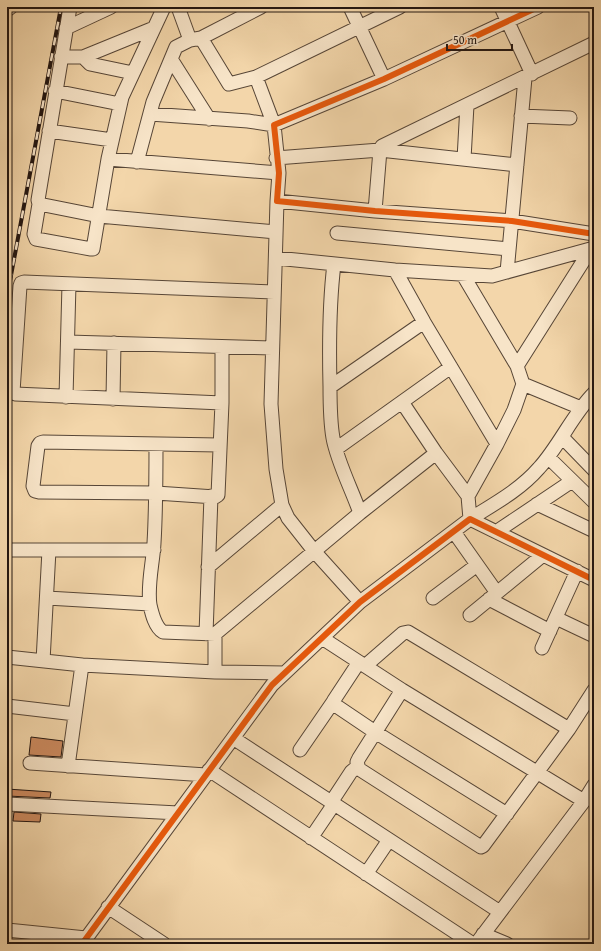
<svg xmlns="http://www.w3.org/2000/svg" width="601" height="951" font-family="'Gentium Book Plus',serif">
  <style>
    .building { fill: #cc8a5f; stroke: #231611 }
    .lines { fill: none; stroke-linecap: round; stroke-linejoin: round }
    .minor-casing { stroke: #574637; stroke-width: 15 }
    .minor { stroke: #f7e4c8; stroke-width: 13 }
    .rail-casing { stroke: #231611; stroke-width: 4 }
    .rail { stroke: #f7e4c8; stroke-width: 2.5; stroke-dasharray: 8; stroke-linecap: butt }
    .cycleway-casing { stroke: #f7e4c8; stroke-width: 8 }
    .cycleway { stroke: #e8590c; stroke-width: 6 }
  </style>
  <rect width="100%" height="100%" fill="#f3d6aa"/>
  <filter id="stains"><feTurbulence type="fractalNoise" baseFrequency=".005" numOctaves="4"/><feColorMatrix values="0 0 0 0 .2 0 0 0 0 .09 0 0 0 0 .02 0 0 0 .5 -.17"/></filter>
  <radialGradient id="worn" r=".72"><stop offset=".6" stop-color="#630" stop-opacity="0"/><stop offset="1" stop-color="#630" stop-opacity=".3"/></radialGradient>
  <path class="building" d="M31 737 63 741 61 757 29 755Z
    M7 789 51 792 50 798 7 796Z
    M14 812 41 814 40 822 13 821Z"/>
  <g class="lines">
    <g class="minor-casing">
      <path id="minor" d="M70 7 38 200 39 204 99 216 276 232
        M178 7 190 40
        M350 7 384 79
        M501 7 532 74
        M538 7 384 79 274 125 279 173 277 201 375 211 512 221 594 234
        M7 10 11 7
        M66 28 111 7
        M61 57H83L154 28
        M83 57 90 64 133 73
        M171 59 209 119
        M256 77 400 7
        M55 91 120 104
        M150 114 248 121 274 125 256 77 229 84 201 38
        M521 116 570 118
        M49 131 112 140
        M276 158 380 150 517 165
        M108 159 279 173
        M464 159 467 105
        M137 162 153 102 176 47 190 40 201 38 261 7
        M277 201 271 404 276 469 282 505 288 518 314 551 360 602
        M39 204 34 234 36 239 91 249H93L108 159 122 97 164 7
        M375 211 380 150 382 146 594 43
        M337 233 509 249
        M276 258 395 270 492 276 594 248
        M334 264C329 305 329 345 330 386 330 403 330 421 333 438 337 461 352 490 360 513
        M395 270 424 322 497 444 468 496 436 453 402 402
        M507 272 525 78
        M463 275 517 366 523 384 514 410 497 444
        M68 342 272 348
        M517 366 591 249
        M523 384 581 408
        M330 387 424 322
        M66 397 69 284
        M113 399 114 343
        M222 403 15 394 13 392 20 286 21 283 24 282 274 292
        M562 437 594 470
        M156 444C156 477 156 510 154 543 153 563 147 585 150 605 152 614 155 627 163 632L215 634 360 513 436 453
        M219 445 43 442 40 443 38 446 33 486 35 491 39 492 156 493 215 497 218 495 222 403V347
        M336 449 451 367
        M548 457 594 502
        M468 496 470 519C494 504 520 490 539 468 560 445 572 415 594 393
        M537 504 594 531
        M454 532 497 593
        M496 532 572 481
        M7 550H154
        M208 567 282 505
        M47 598 150 604
        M433 598 477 565
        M489 599 550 631
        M470 615 543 555
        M556 618 594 636
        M206 634 211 496
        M215 634V672
        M322 638 402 690 584 801
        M542 648 577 571
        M7 657 82 665 215 672 284 673
        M43 661 49 550
        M359 662 334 700 333 702 335 705 375 732 507 814
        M365 666 403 633 408 632 569 729
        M402 690 359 758 357 762 359 769 481 847 483 846 569 729 594 690
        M7 706 75 714
        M233 738 500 912
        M300 750 333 702
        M30 763 206 775
        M68 766 82 665
        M209 770 473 944
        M7 804 178 813
        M311 838 334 804 332 801 351 772 358 766
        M366 874 389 840
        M108 907 164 944
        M7 930 86 938
        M483 934 507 944
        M82 944 272 685 360 602 470 519 594 580
        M476 944 584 801 594 785"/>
    </g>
    <use href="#minor" class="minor"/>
    <g class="rail-casing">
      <path id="rail" d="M7 297 61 7"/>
    </g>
    <use href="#rail" class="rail"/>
    <g class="cycleway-casing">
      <path id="cycleway" d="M538 7 384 79 274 125 279 173 277 201 375 211 512 221 594 234
        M82 944 272 685 360 602 470 519 594 580"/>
    </g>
    <use href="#cycleway" class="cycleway"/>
  </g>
  <rect width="601" height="951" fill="none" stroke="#f3d6aa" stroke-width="24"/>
  <rect x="8" y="8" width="585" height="935" fill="none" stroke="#231611" stroke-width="2"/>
  <rect x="12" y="12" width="577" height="927" fill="none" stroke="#231611"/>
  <path d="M447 44v6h65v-6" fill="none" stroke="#231611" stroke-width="2"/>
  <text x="453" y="44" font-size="12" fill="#231611" stroke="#f7e4c8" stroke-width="3" paint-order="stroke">50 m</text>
  <rect width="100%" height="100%" filter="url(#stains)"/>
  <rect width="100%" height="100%" fill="url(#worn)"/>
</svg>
